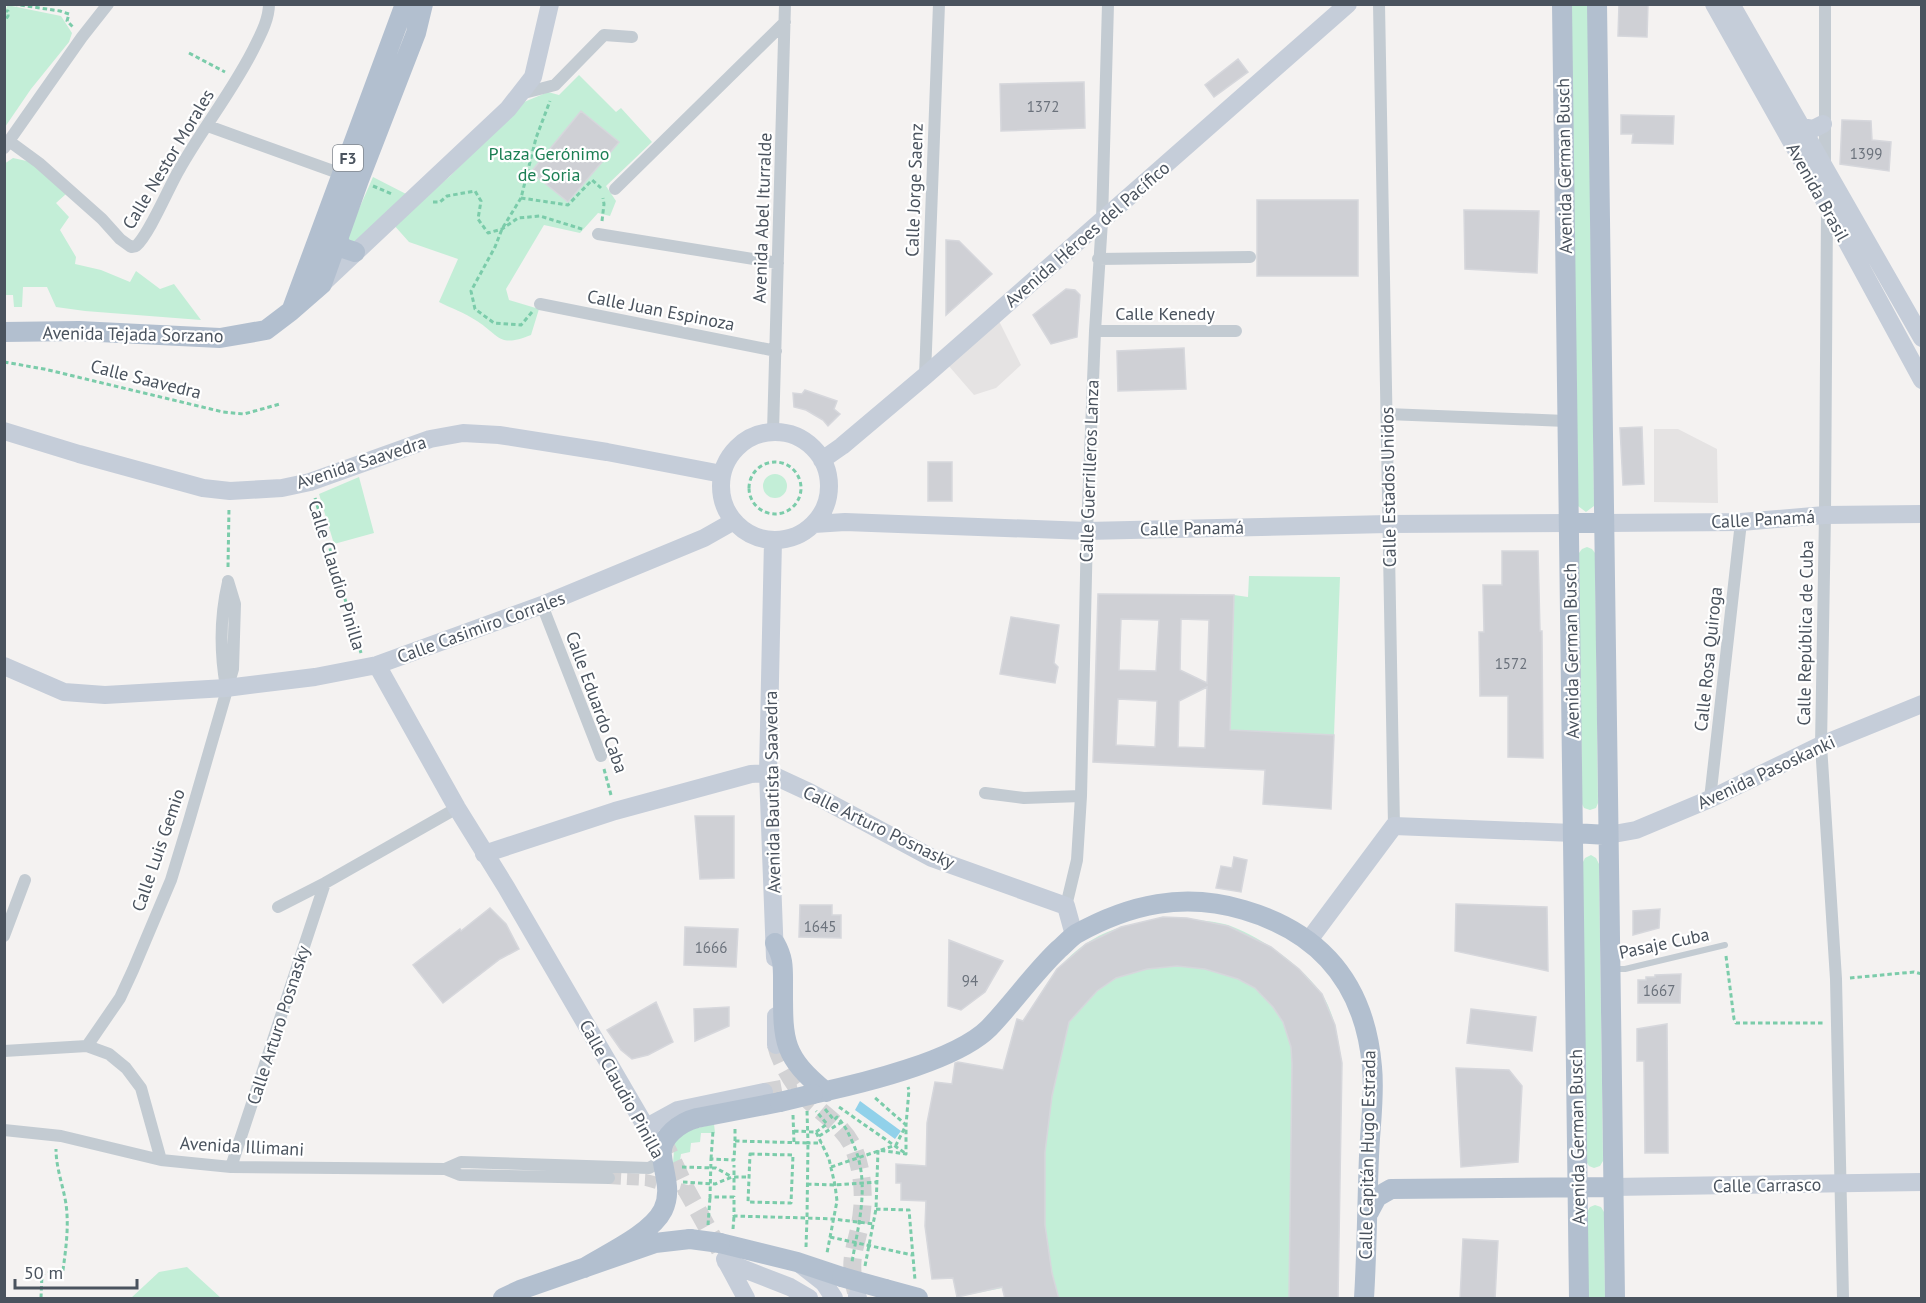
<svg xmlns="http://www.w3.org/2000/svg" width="1926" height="1303" font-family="'PT Sans',sans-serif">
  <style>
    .education { fill: #e5e3e3 }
    .green { fill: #c3eed7 }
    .water { fill: #91d1ea }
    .building { fill: #cfd0d5; stroke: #d6d7dc; stroke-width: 1.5; fill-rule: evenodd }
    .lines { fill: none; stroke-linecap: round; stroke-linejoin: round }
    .street-tunnel { stroke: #d2d2d4; stroke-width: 12; stroke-dasharray: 12 6; stroke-linecap: butt }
    .secondary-tunnel { stroke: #d2d2d4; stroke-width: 18; stroke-dasharray: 18 9; stroke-linecap: butt }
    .path { stroke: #7bccaa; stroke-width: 3; stroke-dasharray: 4.5 3; stroke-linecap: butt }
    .lane { stroke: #c3cbd2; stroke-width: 6 }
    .street { stroke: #c3cbd2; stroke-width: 12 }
    .secondary { stroke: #c5cdd9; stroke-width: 18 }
    .primary { stroke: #b2bfcf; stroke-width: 20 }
    .primary-bridge { stroke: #b2bfcf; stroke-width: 20 }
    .labels { text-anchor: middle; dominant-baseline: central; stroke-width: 4.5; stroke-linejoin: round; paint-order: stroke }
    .number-label { font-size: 15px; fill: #6b727c }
    .shield { fill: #fff; stroke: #80878e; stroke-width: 1.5 }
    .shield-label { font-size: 16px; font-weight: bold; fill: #4a535e }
    .park-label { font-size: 18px; fill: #1b7f54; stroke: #fff }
    .street-label { font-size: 18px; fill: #4a535e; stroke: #fff }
  </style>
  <rect width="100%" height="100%" fill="#f4f2f1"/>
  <path class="education" d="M999 321 1021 365 996 388 974 395 948 365Z
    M1654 429H1678L1717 449 1718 503 1654 502Z"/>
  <path class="green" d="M7 5 61 16 72 33 69 42 31 89 5 127 4 6 7 8Z
    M1571 5H1588L1594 506 1586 512 1578 506Z
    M579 75 616 112 621 108 652 142 606 186 616 201 610 216 598 213 580 233 544 225 506 289 509 300 539 309 531 335C499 348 500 336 477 321 465 313 451 308 439 302L458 259 409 242 393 224 449 177 496 130 517 105 548 92 559 95Z
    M13 158 36 163 66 194 56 203 69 217 60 230 76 257 75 264 101 270 130 282 136 271 160 289 174 284 201 320 85 311 56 307 47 287H23L22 307H14L13 295H5L4 164Z
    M373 177 410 196 353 243 348 239V234Z
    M763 486a12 12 0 1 1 24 0a12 12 0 1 1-24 0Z
    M359 477 374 533 334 544 319 494Z
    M1587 547 1592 549 1595 553 1598 803 1596 808 1590 810 1584 808 1582 804 1579 553 1582 549Z
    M1249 576 1340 577 1334 735 1229 768 1234 595 1248 597Z
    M1591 855 1596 858 1599 864 1603 1161 1600 1166 1594 1168 1589 1166 1586 1161 1582 864 1585 858Z
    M1187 918C1200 921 1215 921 1228 925 1260 936 1302 966 1321 993 1335 1013 1338 1040 1342 1063L1338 1298H1005L1002 1288 957 1297 953 1278 932 1279 925 1226 926 1194 918 1200H901V1183H896V1164L919 1165V1180L926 1181 927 1123 935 1082 952 1084 956 1062 1003 1070 1017 1019 1028 1022C1043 979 1077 938 1123 927 1143 922 1166 921 1187 918Z
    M714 1124 715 1133H701L700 1142 691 1143 690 1152 681 1154 678 1174 673 1163 675 1139 685 1131Z
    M1595 1205 1601 1207 1604 1212 1605 1298H1588L1587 1212 1590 1207Z
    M187 1267 221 1298H131L159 1272Z"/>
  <path class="water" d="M860 1101 901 1131 895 1139 855 1110Z"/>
  <path class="building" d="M1619 4H1648L1647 37 1618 36Z
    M1238 59 1248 72 1214 97 1205 85Z
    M1084 82 1085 128 1001 131 1000 84Z
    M581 111 619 142 568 202 531 172Z
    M1621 115 1674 116 1673 144 1632 143 1633 134H1621Z
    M1842 120 1871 121 1872 140 1891 142 1889 171 1840 164Z
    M1257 200H1358V276H1257Z
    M1464 210 1539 211 1537 273 1465 269Z
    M946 240 959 241 992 274 946 315Z
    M1066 289 1075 290 1080 295 1077 337 1051 344 1033 315Z
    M1184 348 1186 389 1118 391 1117 351Z
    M805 390 837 401 834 409 840 414 828 426 823 420 806 410 794 407 793 393 802 394Z
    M1642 427 1644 484 1623 485 1620 428Z
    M928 462H952V501H928Z
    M1502 551H1538L1540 631H1542L1543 758 1508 757V696H1480L1479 632H1484L1483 585H1502Z
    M1098 594 1234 595 1230 730 1334 735 1331 809 1263 804 1265 770 1093 762ZM1121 619 1159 620 1156 671 1119 670ZM1181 619 1209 620 1207 683 1180 670ZM1207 687 1205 748 1178 747 1179 701ZM1118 699 1157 701 1155 747 1116 745Z
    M1011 617 1059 625 1054 663 1058 667 1055 683 1000 674Z
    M695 816H734V878L700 879Z
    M1234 857 1247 860 1241 892 1216 888 1221 866 1232 868Z
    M1456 904 1547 907 1548 971 1455 951Z
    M800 905H832V915H841V938L799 937Z
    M490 908 506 924 519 949 500 959 443 1003 413 965 460 929 461 931Z
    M1660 909 1659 928 1633 935V911Z
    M1163 917 1187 918 1228 926 1271 947 1299 969 1322 994 1335 1025 1342 1063 1338 1299H1289L1292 1064 1291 1047 1283 1022 1273 1007 1255 988 1238 979 1205 969 1177 966 1147 969 1116 978 1097 991 1069 1022 1052 1096 1045 1152V1225L1052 1273 1059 1299H1005L1002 1287 957 1297 953 1278 932 1279 925 1226 926 1201 901 1200V1183H896V1164L926 1166 927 1123 935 1082 952 1084 955 1063 958 1062 1003 1070 1017 1019 1023 1021 1057 969 1086 944 1121 927Z
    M685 927 738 929 736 967 684 965Z
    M949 940 1003 961 985 992 961 1010 948 1006Z
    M1681 974 1680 1003H1638V980H1646V977H1655V975Z
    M656 1002 673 1042 648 1055 632 1059 621 1050 607 1030Z
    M729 1007V1026L695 1041 694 1009Z
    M1471 1009 1536 1017 1532 1051 1467 1043Z
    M1667 1024 1668 1153H1645L1644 1061H1637V1029Z
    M1456 1068 1509 1070 1522 1086 1518 1162 1461 1167Z
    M1463 1239 1498 1241 1495 1299H1460Z"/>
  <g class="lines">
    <path class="street-tunnel" d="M609 1178 646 1180 687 1191"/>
    <path class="secondary-tunnel" d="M776 1045C780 1062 793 1084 805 1097 824 1116 848 1128 856 1155 862 1172 864 1193 862 1210 859 1245 846 1254 856 1292
      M764 1092 797 1086
      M662 1138 687 1191 721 1252"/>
    <path class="path" d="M13 4 60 11 69 14 67 21 73 27
      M4 11H8V16L4 22
      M189 53 225 72
      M373 186 392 194
      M521 198 568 205 592 180 601 188
      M433 202H440L447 196 475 191 481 201 478 219 488 233 502 229 518 218 540 216 585 230
      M602 221 604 204 603 198
      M532 312 521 325 494 323 475 309 471 291 495 247 502 229 521 198 536 138 550 101
      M4 362 44 369 223 412 244 414 280 404
      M749 488a26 26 0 1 1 52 0a26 26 0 1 1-52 0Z
      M315 498 361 653
      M228 567 229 507
      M604 769 611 795
      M1726 956 1734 1019 1736 1023H1823
      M1850 978 1914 972 1922 974
      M839 1107 905 1153
      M825 1109 834 1120 837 1117C844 1124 848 1132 852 1141 871 1181 859 1221 852 1262
      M807 1111 808 1143H822
      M793 1115 794 1143
      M794 1131 816 1132 829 1159 835 1185 837 1201 827 1253
      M816 1132 827 1124 816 1111
      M819 1136 842 1122
      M735 1141 808 1143 807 1218 734 1216V1197H710L711 1159 734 1160Z
      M735 1141V1128
      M750 1154 793 1155 791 1203 748 1202Z
      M711 1159 713 1131
      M682 1167 716 1168 732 1177
      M831 1167 896 1145 906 1125 874 1097
      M683 1182 715 1184 732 1177H749
      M807 1184 835 1185 877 1182
      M734 1190V1165
      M876 1209 909 1210 915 1280
      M708 1225 710 1197
      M733 1229 734 1216
      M830 1237 912 1255
      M806 1247 807 1218 833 1219 874 1224
      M865 1266 876 1209 878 1150 906 1154V1125L909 1090 908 1087
      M41 1298 42 1274 63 1270C66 1248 69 1226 66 1204 63 1185 56 1168 56 1149"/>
    <path class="lane" d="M1614 969H1625L1725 945"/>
    <path class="street" d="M1379 4 1394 826
      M520 94 555 85 604 35 632 37
      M208 126 347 176
      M9 141 39 163 102 219 120 239 131 247 136 246C149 235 169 187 179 170 203 127 235 88 256 44 262 32 269 18 269 4
      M4 148 82 37 108 4
      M1825 165V4
      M615 189 785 22
      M1827 207 1825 515 1821 745 1836 979 1843 1298
      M598 234 778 263
      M1098 259 1250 257
      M540 304 776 351
      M1095 331H1236
      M925 376 939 4
      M1387 414 1566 421
      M773 432 785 4
      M542 605 601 756
      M226 687C220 653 220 616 228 582
      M985 793 1024 798 1081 796
      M1710 799 1741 522
      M1066 906 1077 860 1081 796 1087 531 1095 331 1102 221 1108 4
      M278 907 325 883 457 808
      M4 936 25 880
      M87 1046 120 998 133 970 171 880 189 821 233 669 235 604 228 581
      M4 1051 87 1046 109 1054 126 1068 141 1088 161 1160
      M4 1130 61 1136 161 1160 231 1167 445 1169 460 1175 609 1178
      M231 1167 325 883
      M445 1169 461 1162 649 1168 658 1163 661 1153"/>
    <path class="secondary" d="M1714 4 1827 205 1922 380
      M1731 4 1922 338
      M1801 127 1813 129 1823 124
      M322 284 508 109 533 77 550 4
      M4 431 79 454 203 488 230 491 282 488 310 482 430 439 463 433 499 435 607 452 722 474
      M721 486a54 54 0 1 1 108 0a54 54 0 1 1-108 0Z
      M822 460 842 446 925 376 1348 4
      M1604 523 1741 522 1825 515 1922 514
      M814 524 845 522 1087 531 1388 524 1569 523
      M773 540 768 773 775 958
      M377 665 457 808 506 887 661 1153
      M4 666 64 692 105 695 226 688 315 677 377 665 542 605 704 538 734 521
      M1608 835 1636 830 1710 799 1821 745 1922 704
      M484 854 615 811 751 774 768 773 809 792 932 858 1066 906 1074 935
      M1309 940 1394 826 1573 833
      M776 1016V1045
      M647 1127 678 1110 764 1092
      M1613 1187 1922 1182
      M725 1259 746 1298
      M726 1262 790 1287 809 1298
      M801 1265 824 1283 834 1298
      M857 1296 858 1298"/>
    <path class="primary" d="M1562 4 1579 1298
      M1597 4 1615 1298
      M338 240 343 248 355 252
      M292 309 405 4
      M4 332 79 331 220 338 266 330 291 311 322 284 359 180 416 33 423 4
      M1569 523H1604
      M1573 833 1608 835
      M775 943C784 959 783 968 783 987 783 1041 782 1056 826 1092
      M813 1094C860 1084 956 1061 989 1028 1013 1003 1033 974 1058 950 1064 945 1070 938 1076 934 1130 904 1184 892 1244 910 1322 933 1365 985 1372 1067 1375 1096 1370 1127 1369 1156 1367 1204 1367 1251 1364 1298
      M1369 1212 1377 1197 1391 1189 1613 1187
      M720 1243 797 1262 842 1277
      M584 1268C606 1254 651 1234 663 1210 672 1191 664 1175 662 1156 659 1137 681 1122 697 1118L780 1102
      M885 1289 918 1298
      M503 1298 520 1290 655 1243 690 1239"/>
    <path class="primary-bridge" d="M780 1102 813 1094
      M690 1239 720 1243
      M842 1277 885 1289"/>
  </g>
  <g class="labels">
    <g class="number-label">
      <text x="1043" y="106">1372</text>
      <text x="1866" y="153">1399</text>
      <text x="1511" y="663">1572</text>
      <text x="820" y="926">1645</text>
      <text x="711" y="947">1666</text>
      <text x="970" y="980">94</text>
      <text x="1659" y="990">1667</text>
    </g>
    <rect class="shield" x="333" y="145" width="30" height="26" rx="4.5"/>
    <g class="shield-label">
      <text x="348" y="158">F3</text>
    </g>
    <g class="park-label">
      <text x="549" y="153">Plaza Gerónimo<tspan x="549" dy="21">de Soria</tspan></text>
    </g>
    <g class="street-label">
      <text transform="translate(168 159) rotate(-59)">Calle Nestor Morales</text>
      <text transform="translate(1564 166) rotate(-91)">Avenida German Busch</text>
      <text transform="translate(914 190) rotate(-88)">Calle Jorge Saenz</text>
      <text transform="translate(1818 192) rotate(61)">Avenida Brasil</text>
      <text transform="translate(762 218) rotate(-88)">Avenida Abel Iturralde</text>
      <text transform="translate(1087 234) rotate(-41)">Avenida Héroes del Pacífico</text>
      <text transform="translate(661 310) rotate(11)">Calle Juan Espinoza</text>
      <text x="1165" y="313">Calle Kenedy</text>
      <text transform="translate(133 334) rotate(1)">Avenida Tejada Sorzano</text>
      <text transform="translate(146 379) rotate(14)">Calle Saavedra</text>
      <text transform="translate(361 462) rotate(-18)">Avenida Saavedra</text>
      <text transform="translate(1089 471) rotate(-88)">Calle Guerrilleros Lanza</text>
      <text transform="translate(1388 487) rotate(-91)">Calle Estados Unidos</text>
      <text transform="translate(1763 519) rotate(-3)">Calle Panamá</text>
      <text transform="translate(1192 528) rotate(-1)">Calle Panamá</text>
      <text transform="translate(337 575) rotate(73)">Calle Claudio Pinilla</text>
      <text transform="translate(481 627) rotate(-20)">Calle Casimiro Corrales</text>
      <text transform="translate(1805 633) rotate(-89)">Calle República de Cuba</text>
      <text transform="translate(1571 651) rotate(-91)">Avenida German Busch</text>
      <text transform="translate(1708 659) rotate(-84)">Calle Rosa Quiroga</text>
      <text transform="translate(597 702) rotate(70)">Calle Eduardo Caba</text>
      <text transform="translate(1766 772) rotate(-25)">Avenida Pasoskanki</text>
      <text transform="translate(772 792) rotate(-91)">Avenida Bautista Saavedra</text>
      <text transform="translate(879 827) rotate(26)">Calle Arturo Posnasky</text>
      <text transform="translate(158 850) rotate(-71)">Calle Luis Gemio</text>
      <text transform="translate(1664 943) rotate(-12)">Pasaje Cuba</text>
      <text transform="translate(278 1025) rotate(-72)">Calle Arturo Posnasky</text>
      <text transform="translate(622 1089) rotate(61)">Calle Claudio Pinilla</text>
      <text transform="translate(1577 1137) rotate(-91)">Avenida German Busch</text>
      <text transform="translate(242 1146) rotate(3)">Avenida Illimani</text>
      <text transform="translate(1367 1155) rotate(-89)">Calle Capitán Hugo Estrada</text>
      <text transform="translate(1767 1185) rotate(-1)">Calle Carrasco</text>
    </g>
  </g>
  <rect width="1926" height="1303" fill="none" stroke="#4a535e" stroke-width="12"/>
  <path d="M15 1279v9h122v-9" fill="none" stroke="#4a535e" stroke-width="3"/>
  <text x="24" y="1279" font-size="18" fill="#4a535e" stroke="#ffffff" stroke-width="4.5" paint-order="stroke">50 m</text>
</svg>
